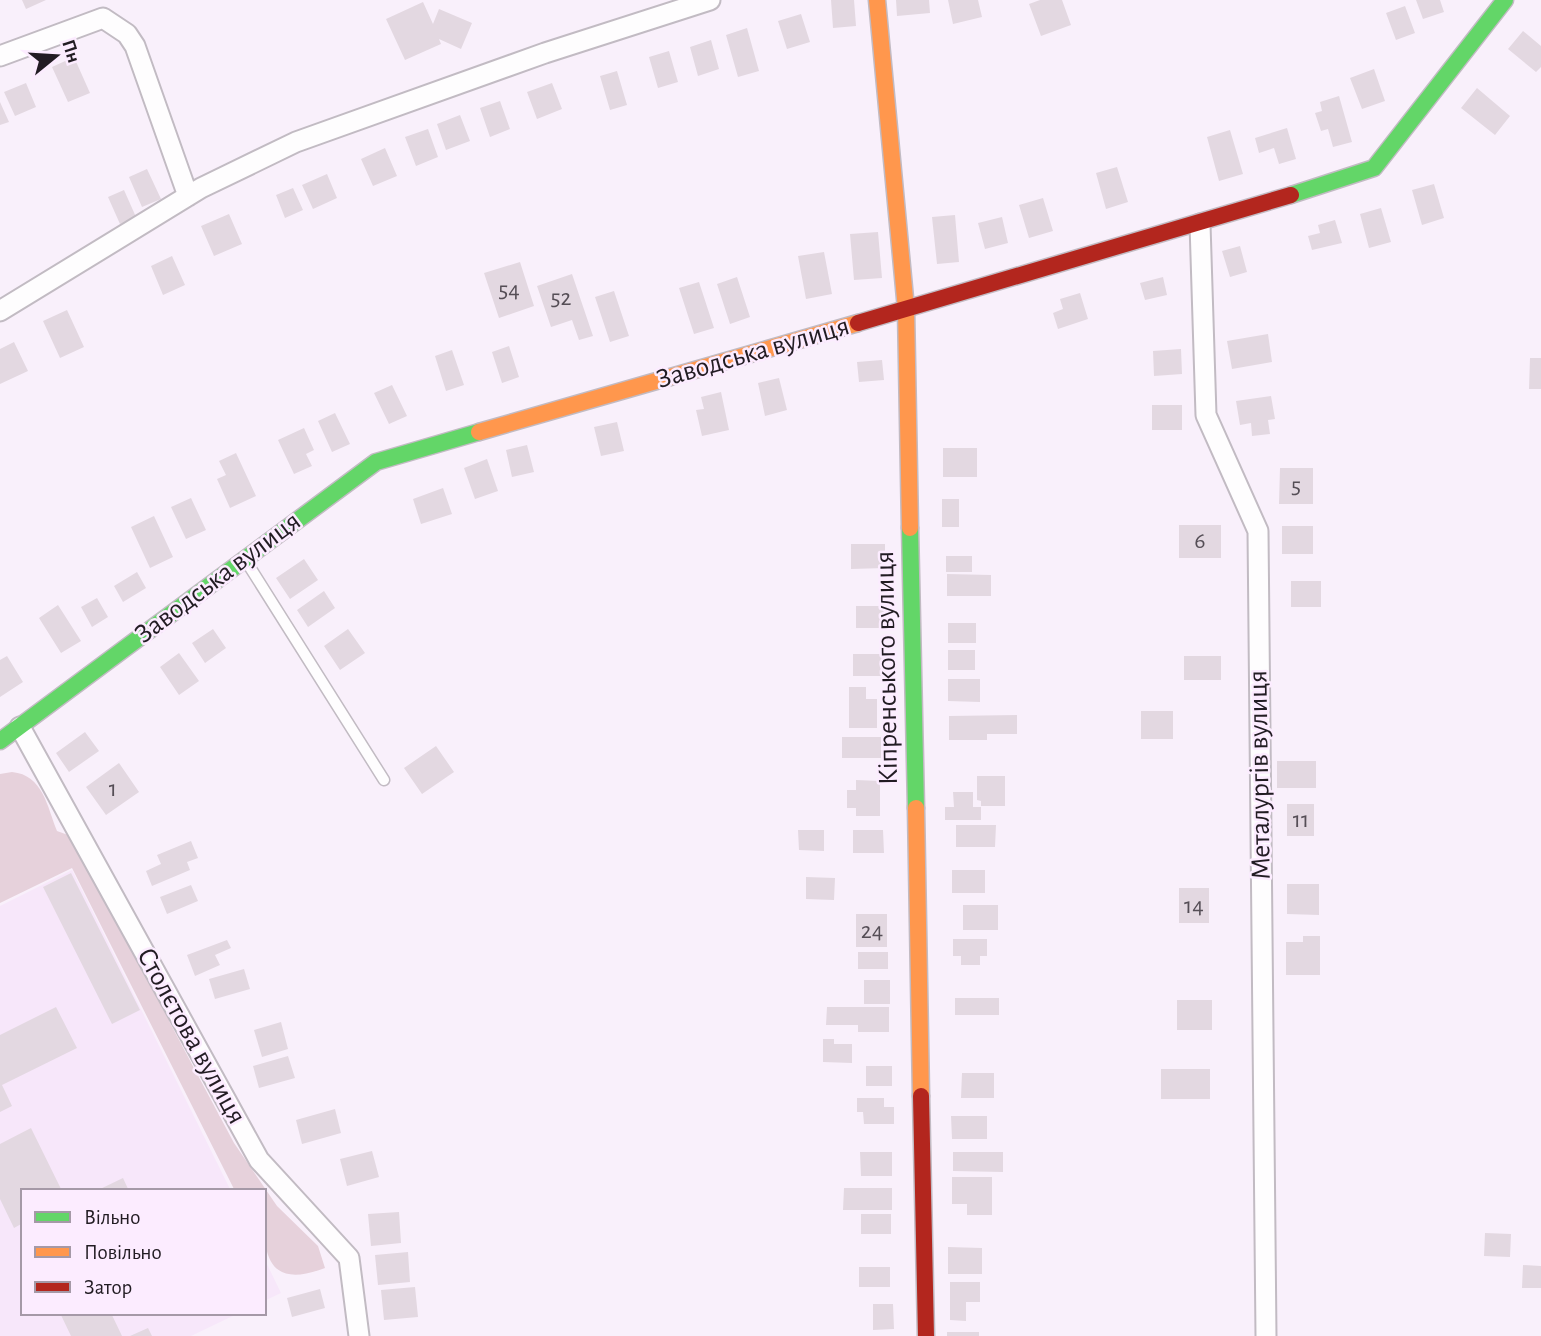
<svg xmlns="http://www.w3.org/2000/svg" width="1541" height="1336" font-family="'Alegreya Sans',sans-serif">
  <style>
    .built { fill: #f7e7fa }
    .green { fill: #e6d1db }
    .building { fill: #e3d8e1 }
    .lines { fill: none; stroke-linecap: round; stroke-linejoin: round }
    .lane-casing { stroke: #c2bbc3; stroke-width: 13 }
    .street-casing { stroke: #c2bbc3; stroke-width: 23 }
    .fast-casing { stroke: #c2bbc3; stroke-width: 19 }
    .slow-casing { stroke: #c2bbc3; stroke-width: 19 }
    .jam-casing { stroke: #c2bbc3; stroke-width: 19 }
    .lane { stroke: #fefdfe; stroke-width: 10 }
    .street { stroke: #fefdfe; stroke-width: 19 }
    .fast { stroke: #63d668; stroke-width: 16 }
    .slow { stroke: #ff974d; stroke-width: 16 }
    .jam { stroke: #b3261e; stroke-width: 16 }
    .labels { text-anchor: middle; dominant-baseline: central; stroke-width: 5; stroke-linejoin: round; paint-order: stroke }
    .number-label { font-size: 24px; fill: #554e56 }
    .street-label { font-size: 28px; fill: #221c23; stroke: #fcecff }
  </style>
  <rect width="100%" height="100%" fill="#f9f0fb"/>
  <path class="built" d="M72 870 231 1191H23V1313H239L191 1336H0V906Z
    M264 1258 281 1293 264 1301Z"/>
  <path class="green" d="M12 772C43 775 47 806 57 831L68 835 75 844 159 988 170 1023 234 1143 277 1206 318 1246 325 1268C257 1294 264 1239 264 1191H235L72 868 0 903V774Z"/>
  <path class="building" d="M22 0H46L26 9Z
    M831 0H854L856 26 833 28Z
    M896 0H929L930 13 897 16Z
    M948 0H978L982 17 953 24Z
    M1040 0H1062L1071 25 1041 36 1029 4Z
    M1416 0H1440L1444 12 1423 19Z
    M423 2 433 24 439 9 472 23 461 49 439 39 441 44 405 60 386 19Z
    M1405 6 1415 33 1396 40 1386 13Z
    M801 14 810 42 787 49 778 21Z
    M747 28 759 71 738 77 726 35Z
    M1523 31 1541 46V67L1536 72 1508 49Z
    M711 40 719 69 698 76 690 47Z
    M669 51 678 82 658 88 649 57Z
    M74 57 90 93 68 102 52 67Z
    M1374 69 1385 101 1362 109 1350 78Z
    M617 71 627 105 610 110 600 76Z
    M26 83 36 107 15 116 4 92Z
    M552 83 562 109 537 119 527 92Z
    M1477 88 1510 116 1495 135 1461 108Z
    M1339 96 1352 142 1333 147 1328 129 1321 131 1315 113 1322 111 1320 102Z
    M500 101 510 129 490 137 480 108Z
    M0 102 9 122 0 125Z
    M460 115 470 141 446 150 437 124Z
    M1287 128 1296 159 1279 164 1274 148 1259 153 1255 138Z
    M428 129 438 157 416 166 405 137Z
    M1230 130 1243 174 1219 181 1207 137Z
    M385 148 397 176 373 186 361 159Z
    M1117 167 1128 202 1106 209 1096 173Z
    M147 169 161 199 142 207 129 177Z
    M327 174 337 198 313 209 302 185Z
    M1434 184 1444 218 1422 225 1412 190Z
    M293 188 303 210 285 218 276 195Z
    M124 190 136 217 120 224 108 197Z
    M1043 198 1053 231 1029 238 1019 205Z
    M1381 208 1391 242 1369 248 1360 214Z
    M229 214 242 244 214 256 201 226Z
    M955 215 959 262 937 264 932 217Z
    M1002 217 1008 243 985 249 978 223Z
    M1335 220 1342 243 1312 250 1308 236 1320 233 1318 225Z
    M878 232 882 278 854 280 850 234Z
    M1240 246 1247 272 1230 277 1222 251Z
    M824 252 832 294 806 299 798 256Z
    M172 256 185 285 163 295 151 266Z
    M520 262 534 306 499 318 484 273Z
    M572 274 593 336 579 340 572 320 551 327 537 286Z
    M737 277 750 317 730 324 717 284Z
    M1163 277 1167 295 1145 300 1140 283Z
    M699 282 714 328 694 334 679 288Z
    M614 291 629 336 610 342 595 297Z
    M1080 293 1088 319 1058 329 1053 313 1063 309 1060 299Z
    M67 310 84 347 60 358 43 321Z
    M1268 334 1272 362 1232 369 1227 341Z
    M14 342 28 371 0 384V349Z
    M509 346 519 377 502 383 492 352Z
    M1181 349 1182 374 1154 376 1153 351Z
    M452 350 464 385 446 391 435 356Z
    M1530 358H1541V389H1529Z
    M882 360 884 380 859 382 857 362Z
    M779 378 787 410 765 416 758 383Z
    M392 385 407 416 389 424 374 393Z
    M721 392 729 430 702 436 696 410 704 409 701 397Z
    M1271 396 1275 419 1268 420 1270 434 1252 436 1251 423 1240 425 1236 401Z
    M1152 405H1182V430H1152Z
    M335 413 350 444 332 452 318 421Z
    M617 422 624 451 601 456 594 427Z
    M304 428 314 450 306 454 312 466 294 474 278 440Z
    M527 445 534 472 512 477 506 450Z
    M943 448H977V477H943Z
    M236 453 256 496 230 508 217 479 226 475 219 461Z
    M487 459 498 491 475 499 464 468Z
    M1280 468H1313V504H1279Z
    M443 488 452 514 421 524 413 499Z
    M191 498 206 530 186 539 171 507Z
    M942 499H959V527H942Z
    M154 516 173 557 150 568 131 527Z
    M1179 525H1221V558H1179Z
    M1282 526H1313V554H1282Z
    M851 544H885V568L851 569Z
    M946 556H972V572H946Z
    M304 559 318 580 290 599 276 578Z
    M137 572 146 588 123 602 114 586Z
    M947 574 991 575V596H947Z
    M1291 581H1321V607H1291Z
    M324 591 335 608 308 627 297 610Z
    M97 598 108 617 92 627 81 607Z
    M58 605 81 641 61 653 39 618Z
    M856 606H884V628H856Z
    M948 623H976V643H948Z
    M213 629 226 648 205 663 192 643Z
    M348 629 365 653 340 670 324 646Z
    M948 650H975V670H948Z
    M179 653 199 681 179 695 160 667Z
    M853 654H884V676H853Z
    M7 656 23 682 0 697V660Z
    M1184 656H1221V680H1184Z
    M948 679H980V702L948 701Z
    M849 687H866V699H877V728H849Z
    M1141 711H1173V739H1141Z
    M1017 715V734H987V740H949V716Z
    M85 732 99 751 69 772 56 753Z
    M842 737H881V758H842Z
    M436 746 454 772 422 794 404 768Z
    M1277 761H1316V788H1277Z
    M119 763 139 792 106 815 86 787Z
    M977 776H1005V806H981V801L977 800Z
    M856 780 880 781V816H856V808H847V790H856Z
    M953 792H973V807H981V820H945V807H954Z
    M1287 804H1314V836H1287Z
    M956 825H996L995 847H956Z
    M798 830H824V851L799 850Z
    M853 830H883L884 853H853Z
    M191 841 198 858 187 862 190 870 152 886 146 871 161 864 157 855Z
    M952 870H985V893H952Z
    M71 873 140 1010 112 1024 43 887Z
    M806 877 835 878 834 900 806 899Z
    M1287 884H1319V915L1287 914Z
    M191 885 198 901 167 914 160 897Z
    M1179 888H1209V923H1179Z
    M963 905H998V930H963Z
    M856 914H887V947H856Z
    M1303 936H1320V975H1286V942H1303Z
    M953 939H987V956H980V965H961V956H953Z
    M227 940 231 948 215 955 220 965 195 976 187 955Z
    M858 952H888V969H858Z
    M244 969 250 989 215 999 209 979Z
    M864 980H890V1004H864Z
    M955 998H999V1015H955Z
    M1177 1000H1212V1030H1177Z
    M56 1007 77 1048 2 1085 12 1106 0 1112V1035Z
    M827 1007H889V1032H858V1025H826Z
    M281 1022 288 1049 262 1057 254 1030Z
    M823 1039H834V1044H852V1063L823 1062Z
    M288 1056 295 1078 259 1088 253 1066Z
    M866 1066H892V1086H866Z
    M1161 1069H1210V1099H1161Z
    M962 1073H994V1098H961Z
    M857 1098H884V1107H894V1124H864L863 1112H857Z
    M335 1109 341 1133 302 1144 296 1120Z
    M951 1116H987V1139H952Z
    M31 1128 62 1191H23V1223L14 1228 0 1199V1144Z
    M372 1151 379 1177 347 1186 340 1159Z
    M860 1152H892V1176H861Z
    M953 1152H1003V1172L953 1171Z
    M952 1177H992V1215H967V1204H952Z
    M123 1178 129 1191H96Z
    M844 1188H892V1210H843Z
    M399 1212 401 1243 371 1246 368 1214Z
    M861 1214H891V1234H861Z
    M1485 1233 1511 1234 1510 1257 1484 1256Z
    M948 1247 982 1248V1274H948Z
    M408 1252 410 1282 378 1285 375 1255Z
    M1523 1265 1541 1266V1288H1522Z
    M859 1267H890V1287H859Z
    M950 1282H980V1302H966V1321L950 1320Z
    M415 1287 418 1317 384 1320 381 1290Z
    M320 1289 325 1308 292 1317 287 1298Z
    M873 1304H893L894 1329 873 1330Z
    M60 1313H111L122 1336H71Z
    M148 1328 152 1336H130Z
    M947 1332H979V1336H947Z"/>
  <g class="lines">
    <g class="lane-casing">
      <path id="lane" d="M246 561 384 780"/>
    </g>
    <g class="street-casing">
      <path id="street" d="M0 56 103 18 127 34 135 46 188 196
        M1200 224 1206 415 1258 531 1266 1336
        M0 311 201 188 296 142 545 53 710 0
        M20 727 259 1160 349 1258 359 1336"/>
    </g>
    <g class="fast-casing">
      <path id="fast" d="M1291 195 1374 168 1505 0
        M910 528 916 808
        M0 741 376 462 479 432"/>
    </g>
    <g class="slow-casing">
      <path id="slow" d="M877 0 906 309 910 528
        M479 432 858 323
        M916 808 921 1096"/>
    </g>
    <g class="jam-casing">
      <path id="jam" d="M858 323 1291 195
        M921 1096 926 1336"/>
    </g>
    <use href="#lane" class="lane"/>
    <use href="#street" class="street"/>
    <use href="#fast" class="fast"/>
    <use href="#slow" class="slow"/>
    <use href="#jam" class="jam"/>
  </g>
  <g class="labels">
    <g class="number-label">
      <text x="509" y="290">54</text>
      <text x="561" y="298">52</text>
      <text x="1296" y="486">5</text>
      <text x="1200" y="541">6</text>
      <text x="113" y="789">1</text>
      <text x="1301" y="820">11</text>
      <text x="1194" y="906">14</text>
      <text x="872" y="931">24</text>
    </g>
    <g class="street-label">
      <text transform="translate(753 353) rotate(-16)">Заводська вулиця</text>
      <text transform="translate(218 578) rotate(-37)">Заводська вулиця</text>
      <text transform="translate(887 668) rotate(-91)">Кіпренського вулиця</text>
      <text transform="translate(1260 775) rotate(-91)">Металургів вулиця</text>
      <text transform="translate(191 1036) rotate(61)">Столєтова вулиця</text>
    </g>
  </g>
  <rect x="21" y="1189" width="245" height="126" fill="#fcecff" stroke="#a599a7" stroke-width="2"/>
  <rect x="35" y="1212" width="35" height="10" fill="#63d668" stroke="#a599a7" stroke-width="2"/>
  <text x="84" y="1224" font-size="21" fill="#221c23">Вільно</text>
  <rect x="35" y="1247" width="35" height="10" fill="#ff974d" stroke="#a599a7" stroke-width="2"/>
  <text x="84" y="1259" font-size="21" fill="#221c23">Повільно</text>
  <rect x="35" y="1282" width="35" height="10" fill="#b3261e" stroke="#a599a7" stroke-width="2"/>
  <text x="84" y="1294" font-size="21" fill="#221c23">Затор</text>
  <g transform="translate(56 56) rotate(72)" stroke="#fcecff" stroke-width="5" paint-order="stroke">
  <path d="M0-5L12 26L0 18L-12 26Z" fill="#221c23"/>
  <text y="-10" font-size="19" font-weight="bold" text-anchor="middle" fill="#221c23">Пн</text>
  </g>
</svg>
